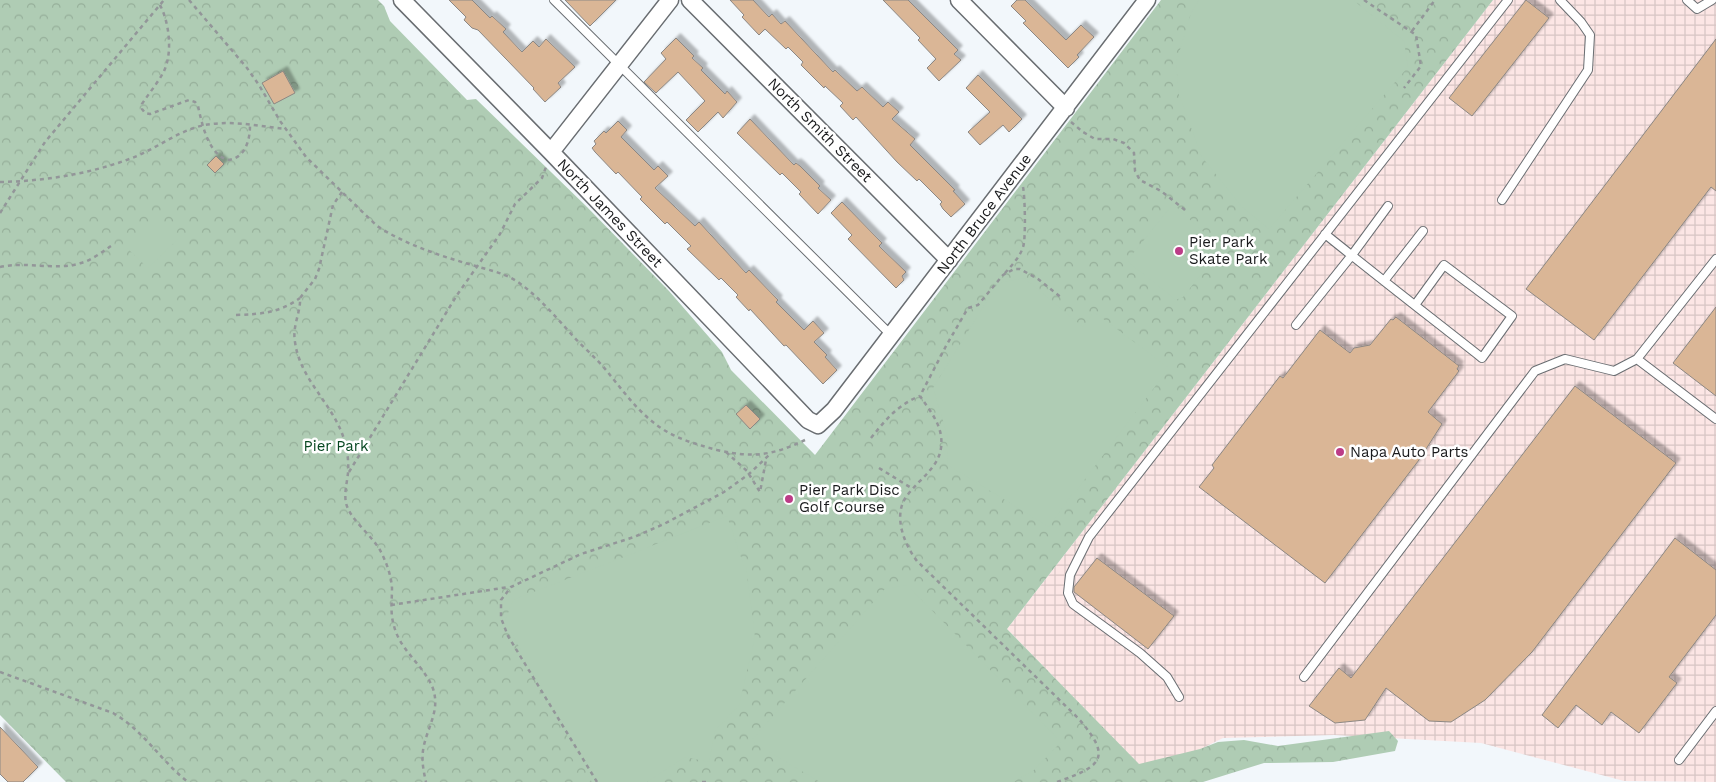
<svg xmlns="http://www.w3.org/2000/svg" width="1716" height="782" font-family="'Work Sans',sans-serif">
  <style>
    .industrial { fill: url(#industrial-grid) }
    .forest { fill: url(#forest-crowns) }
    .garden { fill: #afccb4 }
    .building { fill: #dab696; stroke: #8c8783; filter: url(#shadow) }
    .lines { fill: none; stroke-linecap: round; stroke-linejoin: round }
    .lane-casing { stroke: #696d71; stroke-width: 10 }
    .street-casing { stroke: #696d71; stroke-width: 19 }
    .path { stroke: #939699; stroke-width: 2.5; stroke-dasharray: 4 4; stroke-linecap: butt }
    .lane { stroke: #fff; stroke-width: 8 }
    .street { stroke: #fff; stroke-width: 16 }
    .poi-dot { fill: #bc3c87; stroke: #fff; stroke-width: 2 }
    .labels { text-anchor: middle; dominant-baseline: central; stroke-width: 5; stroke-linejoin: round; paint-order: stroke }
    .street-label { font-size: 15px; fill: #191a1c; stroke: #fff }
    .poi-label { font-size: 15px; fill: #191a1c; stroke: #fff; text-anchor: start }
    .park-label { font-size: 15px; fill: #074821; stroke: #fff }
  </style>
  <defs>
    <pattern id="industrial-grid" width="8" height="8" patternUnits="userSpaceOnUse" patternTransform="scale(1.25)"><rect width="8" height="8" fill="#fce6e5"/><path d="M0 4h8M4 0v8" fill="none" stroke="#d7c5c4"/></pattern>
    <pattern id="forest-crowns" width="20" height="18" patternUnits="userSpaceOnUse" patternTransform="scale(1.25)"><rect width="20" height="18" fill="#afccb4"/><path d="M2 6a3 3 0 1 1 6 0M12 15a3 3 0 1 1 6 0" fill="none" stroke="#96af9a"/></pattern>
    <filter id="shadow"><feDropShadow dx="4.5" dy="-4.5" stdDeviation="1" flood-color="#0004"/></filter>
  </defs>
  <rect width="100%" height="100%" fill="#f2f7fb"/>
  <path class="industrial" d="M1493 0H1716V782L1624 781 1481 743 1334 735 1223 738 1149 775 1007 629Z"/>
  <path class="forest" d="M0 0H378L384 6 390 21 467 100 476 99 587 207 669 291 722 352 731 370 815 455 1161 0H1493L1007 629 1139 764 1200 749 1218 742 1244 740 1278 746 1389 731 1398 741 1395 751 1333 762 1264 763 1203 782H66L0 715Z"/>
  <path class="garden" d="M1199 0H1353L1404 41 1408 67 1269 229 1242 207 1202 157 1179 95 1176 63 1191 13Z
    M1173 204 1222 249 1220 257 1213 259 1183 297 1176 300 1127 261Z
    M157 218 178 239 148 268 127 248Z
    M1024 278 1083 327 1094 312 1169 368 1073 495 1072 494 1049 527 948 465 947 434 933 388 998 283Z
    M727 516 744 566 746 567 755 637 739 705 715 731 709 762 685 757 647 782H592L505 621 513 600 642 550V547L646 548Z
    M907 585 1061 742 1034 770 1013 782H820L751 741 885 589Z"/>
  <path class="building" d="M449 0H472L490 18 492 16 506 29 503 32 522 52 533 41 539 47 546 39 575 67 558 83 561 87 545 102 533 89 534 88 478 30 472 28 464 20 466 17Z
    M565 0H616L590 26Z
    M730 0H753L769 17 772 14 781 24 785 21 833 72 835 70 857 91 862 87 883 107 888 102 899 112 892 119 915 139 910 145 955 190 953 191 965 204 951 217 943 209 940 204 942 202 919 179 917 181 897 162 856 117 853 120 840 106 843 103 825 86 824 88 801 65 803 62 788 47 786 49 765 29 759 35 742 17 744 15Z
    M883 0H908L958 50 954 54 961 60 939 81 927 68 936 59 918 40 920 38Z
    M1017 0H1025L1066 40 1081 25 1094 37 1077 55 1079 57 1068 68 1023 23 1026 21 1011 6Z
    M1526 0 1549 18 1472 116 1449 98Z
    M676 38 694 56 692 58 703 68 701 70 725 94 727 91 737 102 723 118 718 112 698 132 686 120 705 101 678 72 656 93 644 82 666 59 661 53Z
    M1716 39V191L1711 187 1594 340 1526 289Z
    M283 71 295 93 274 104 262 83Z
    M978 75 1022 119 1009 132 1003 125 980 145 968 132 990 112 966 88Z
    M750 119 794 165 796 163 800 166 820 186 818 188 831 200 818 214 799 194 801 192 782 173 780 175 737 133Z
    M618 121 627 130 621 137 654 170 658 166 668 176 655 188 695 226 699 222 746 273 749 270 778 300 776 302 804 330 813 321 824 333 814 342 827 355 825 357 837 370 823 384 786 345 784 346 750 309 749 311 736 297 738 295 721 278 719 280 687 249 691 246 667 222 665 224 640 199 642 197 618 172 616 174 595 152 592 148 596 144 594 141 604 131 606 133Z
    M216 156 224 164 215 173 207 165Z
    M842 202 882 243 879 246 906 272 902 276 904 280 896 288 848 239 852 235 831 213Z
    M1716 307V396L1673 363Z
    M1396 317 1459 366 1457 369 1459 371 1428 412 1442 424 1419 460 1325 583 1199 487 1214 468 1212 465 1280 376 1283 378 1320 330 1350 353 1354 348 1370 345 1391 319 1393 320Z
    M1575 386 1676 463 1532 652 1485 700 1451 722 1429 721 1386 688 1365 720 1335 723 1309 706 1339 668 1351 678Z
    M746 405 760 419 750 429 736 414Z
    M1675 538 1716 570V615L1669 677 1677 683 1639 733 1611 712 1602 725 1576 705 1558 728 1542 715Z
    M1097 558 1174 616 1148 649 1074 592V587Z
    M0 727 38 767 23 782H8L0 774Z"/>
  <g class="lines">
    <g class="lane-casing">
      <path id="lane" d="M554 0 891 335
        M1687 0 1697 9 1712 0
        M1502 200 1588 70 1590 35 1581 22 1560 0
        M1325 234C1377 276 1430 317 1482 358L1512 316 1444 265 1415 305
        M1384 281 1423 231
        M1296 325 1352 255 1388 206
        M1637 359 1716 419
        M1304 677 1535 371 1565 359 1614 371 1637 359 1716 259
        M1179 697 1167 677 1140 653 1073 604 1068 593 1070 575 1089 537 1508 0
        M1679 760 1716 711"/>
    </g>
    <g class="street-casing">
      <path id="street" d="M402 0 551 152 808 420 818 425 834 410 1147 0
        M690 0 949 260
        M959 0 1066 108
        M551 152 670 0"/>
    </g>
    <path class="path" d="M189 0 247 68 259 85 280 121 306 157 377 226C408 246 444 257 479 267 493 271 506 274 518 282 539 297 555 316 572 335 583 347 596 358 606 370 624 392 640 415 664 430 680 440 699 445 717 450 753 458 771 456 805 440
      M1364 0 1416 35 1421 66 1404 88
      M160 5C169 22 173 52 164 71 158 83 149 93 142 104V109L145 113 150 114 189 100 195 102 198 106C202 124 208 154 228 160 246 158 250 139 250 125
      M1412 31 1435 0
      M1071 122 1083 132 1095 139H1113L1124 143 1134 153 1135 171 1140 180 1161 191 1185 210 1183 212
      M0 182C45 181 90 174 132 158 156 149 179 130 205 125 232 120 259 126 285 129
      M342 192 333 205 319 269 315 279 300 298C301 312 292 326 295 342 300 379 331 402 343 436 347 447 349 461 348 473 347 483 344 493 346 503 350 520 373 536 381 552 387 564 391 575 392 588 392 601 390 613 394 626 400 650 422 664 432 686 441 708 429 724 424 745 421 758 423 769 426 782
      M0 213 45 142 164 0
      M0 267C27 261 56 271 81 263 92 260 102 252 111 246
      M1005 273C1012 265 1020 257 1023 247 1026 240 1025 196 1023 187
      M236 315C262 314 279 313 300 298
      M871 438C885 420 899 404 920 396
      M726 452 747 471 760 492 766 460
      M879 468 913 489
      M349 472 457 295 500 234 515 204 542 178 546 167
      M391 605 509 587
      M0 672 113 713C143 730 161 761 188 782
      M597 782 508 636 501 618V600L511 587 581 554 634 537 664 524 724 492 749 474 770 454
      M702 782H708
      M1057 782C1102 766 1113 758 1078 718L917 561C904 544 893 516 906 497 921 476 945 465 941 436 939 421 928 408 920 396L946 346 968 308 978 305 1003 275 1014 269H1020L1038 279 1062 298"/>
    <use href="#lane" class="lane"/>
    <use href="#street" class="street"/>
  </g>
  <g class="poi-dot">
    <circle cx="1179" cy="251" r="5"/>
    <circle cx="1340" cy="452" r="5"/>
    <circle cx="789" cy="499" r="5"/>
  </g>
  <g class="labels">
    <g class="street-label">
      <text transform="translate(820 130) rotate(45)">North Smith Street</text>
      <text transform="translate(610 213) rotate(46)">North James Street</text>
      <text transform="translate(984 214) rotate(-53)">North Bruce Avenue</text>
    </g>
    <g class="poi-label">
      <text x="1189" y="242">Pier Park<tspan x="1189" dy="17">Skate Park</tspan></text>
      <text x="1350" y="452">Napa Auto Parts</text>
      <text x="799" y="490">Pier Park Disc<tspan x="799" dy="17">Golf Course</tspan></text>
    </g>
    <g class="park-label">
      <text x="336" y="446">Pier Park</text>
    </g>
  </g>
</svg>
